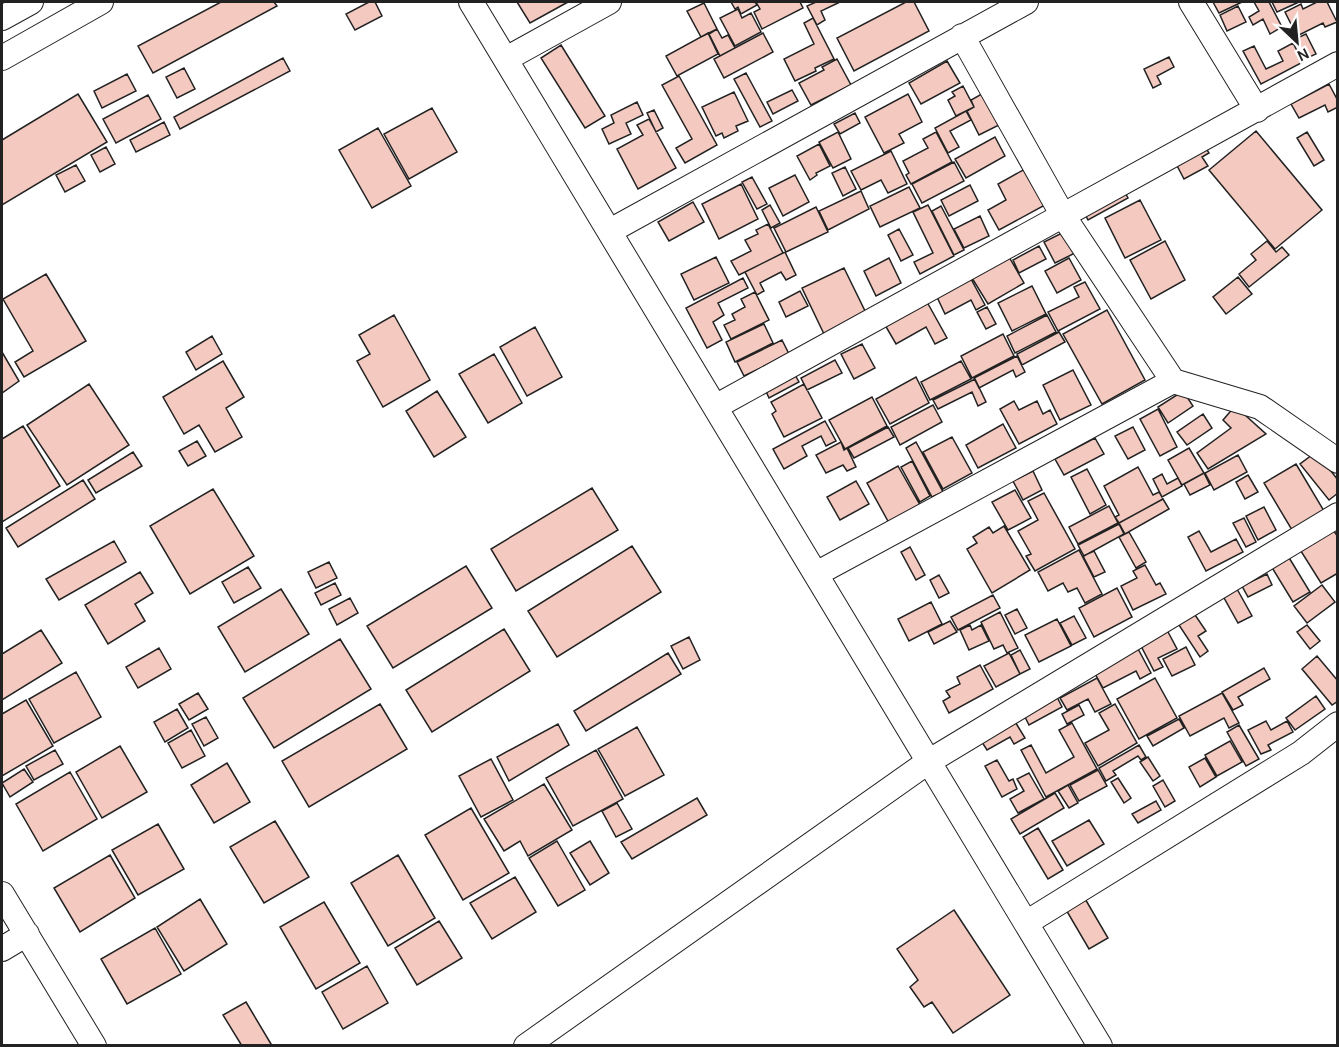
<svg xmlns="http://www.w3.org/2000/svg" width="1339" height="1047" font-family="Karla,sans-serif">
  <style>
    .building { fill: #f3c9c0; stroke: #222; stroke-width: 1.5 }
    .lines { fill: none; stroke-linecap: round; stroke-linejoin: round }
    .minor-casing { stroke: #222; stroke-width: 26 }
    .minor { stroke: #fff; stroke-width: 24 }
  </style>
  <rect width="100%" height="100%" fill="#fff"/>
  <path class="building" d="M221 2H274L277 6 153 73 138 46Z
    M369 2H375L382 16 355 30 346 14Z
    M517 2H568L530 23Z
    M731 2H755L757 5 741 14 738 7 735 9Z
    M756 2H800L803 8 762 29 754 12 760 9Z
    M816 2H840L821 11 825 20 817 25 807 6Z
    M906 2H914L929 31 854 71 837 38Z
    M1213 2H1242L1219 13Z
    M1254 2H1269L1282 27 1270 34 1263 19 1253 25 1249 17 1259 11Z
    M1272 2H1299L1277 12Z
    M1317 2H1327L1337 22 1325 27 1323 23 1297 36 1285 12 1301 4 1303 9Z
    M704 3 717 29 701 37 687 11Z
    M1238 6 1246 22 1227 31 1220 15Z
    M738 9 742 18 751 13 761 32 735 46 720 18Z
    M813 18 834 59 815 68 816 71 795 81 784 59 814 44 804 23Z
    M717 29 722 38 728 35 735 48 720 56 709 34Z
    M708 33 718 54 677 76 666 56Z
    M763 33 773 52 724 78 714 59Z
    M1306 34 1316 54 1305 59 1295 39Z
    M1293 43 1303 62 1261 84 1243 51 1254 46 1266 69 1283 61 1278 51Z
    M561 45 605 116 585 128 541 58Z
    M1169 57 1174 67 1157 76 1161 84 1153 88 1144 69Z
    M283 58 290 71 180 129 174 117Z
    M837 59 851 85 811 105 799 83 824 70 822 67Z
    M947 61 960 83 921 104 909 83Z
    M184 68 195 89 177 98 166 77Z
    M746 73 772 121 760 127 734 79Z
    M127 74 136 91 102 108 94 91Z
    M679 76 717 145 685 163 676 148 692 139 662 85Z
    M1329 84 1338 101V107L1328 112 1325 105 1299 118 1291 104Z
    M963 86 974 107 956 116 948 100 955 96 952 92Z
    M792 90 798 101 773 114 767 102Z
    M987 91 1003 123 979 135 967 111 974 107 971 100Z
    M734 92 748 121 736 126 738 131 724 138 722 133 716 136 702 107Z
    M78 94 107 142 2 205V140Z
    M908 94 922 122 899 134 904 143 884 153 865 117Z
    M148 95 161 119 116 143 103 119Z
    M637 102 643 115 626 123 631 134 609 144 602 129 614 123 611 115Z
    M432 108 457 152 409 179 384 134Z
    M654 110 663 128 656 132 647 113Z
    M966 111 971 120 950 131 959 147 948 153 935 128Z
    M855 113 860 123 840 134 834 124Z
    M649 119 676 168 638 189 617 149 643 135 637 125Z
    M164 122 170 135 136 152 130 140Z
    M378 128 411 186 372 208 339 150Z
    M1256 131 1322 210 1275 249 1209 170Z
    M838 132 851 159 833 168 819 142Z
    M936 132 952 162 911 184 906 175 909 173 903 161 928 148 923 139Z
    M1307 132 1324 160 1314 166 1297 138Z
    M995 137 1005 156 966 178 955 159Z
    M1202 142 1209 153 1202 157 1208 166 1184 179 1173 158Z
    M819 144 830 166 816 173 817 175 810 180 797 156Z
    M106 147 115 164 100 172 91 155Z
    M891 151 907 184 888 193 881 180 861 190 851 171Z
    M954 162 964 181 922 203 912 184Z
    M76 165 85 181 65 192 56 175Z
    M845 167 856 189 843 196 832 173Z
    M1025 169 1045 205 999 230 988 210 1006 200 998 184Z
    M795 175 809 202 783 216 769 188Z
    M752 177 767 204 757 209 742 182Z
    M741 184 758 219 719 239 702 204Z
    M970 185 978 201 949 216 941 200Z
    M1121 185 1128 198 1088 220 1081 206Z
    M909 187 920 208 880 227 870 206Z
    M861 191 869 209 828 230 819 211Z
    M1140 200 1161 240 1125 258 1105 218Z
    M693 202 704 222 669 241 658 222Z
    M770 205 780 223 771 228 762 210Z
    M928 205 954 256 920 274 914 262 933 253 913 212Z
    M941 206 964 250 954 255 932 211Z
    M816 207 828 232 786 252 774 228Z
    M980 216 989 236 964 248 954 229Z
    M768 224 783 253 739 275 731 261 751 251 745 240 758 234 756 230Z
    M899 229 913 255 901 261 888 235Z
    M1064 232 1075 253 1055 263 1044 242Z
    M1165 241 1185 280 1151 299 1130 260Z
    M1267 241 1276 252 1282 247 1289 255 1249 287 1239 274 1256 260 1251 254Z
    M1039 246 1046 259 1019 273 1013 260Z
    M785 252 796 275 786 280 781 272 760 283 764 291 757 295 745 272Z
    M716 257 729 283 694 300 681 274Z
    M1009 257 1024 283 988 304 972 278Z
    M889 258 901 283 876 296 864 271Z
    M1069 258 1081 280 1057 293 1045 271Z
    M844 268 866 313 824 334 802 288Z
    M46 274 86 341 24 377 15 362 33 351 3 299Z
    M1238 277 1252 294 1226 314 1213 297Z
    M743 278 748 288 718 303 724 315 713 322 722 340 707 348 686 308Z
    M971 279 985 305 976 310 971 300 945 314 937 297Z
    M1085 282 1100 309 1058 331 1048 312 1079 297 1074 287Z
    M1032 286 1046 314 1012 331 998 303Z
    M800 291 808 306 786 317 779 302Z
    M755 292 769 320 731 339 724 325 735 320 732 314 745 307 741 299Z
    M927 302 947 338 935 344 926 327 896 344 885 325Z
    M987 307 996 324 986 329 977 312Z
    M1107 310 1145 380 1102 404 1063 334Z
    M394 315 430 380 383 407 357 361 370 354 359 335Z
    M1047 315 1056 332 1015 353 1007 336Z
    M764 324 773 343 735 362 726 342Z
    M535 327 562 377 527 396 500 347Z
    M1059 332 1065 342 1022 365 1017 354Z
    M1003 334 1014 356 972 378 961 356Z
    M212 336 222 354 196 370 186 352Z
    M782 340 789 354 744 376 737 362Z
    M862 344 875 368 854 379 841 354Z
    M2 352 19 381 2 393Z
    M494 354 522 403 488 423 459 374Z
    M1017 356 1025 372 1016 377 1013 370 979 388 974 378Z
    M835 360 842 373 807 390 801 378Z
    M223 361 244 397 226 408 242 437 215 452 199 425 184 434 163 397Z
    M961 361 971 379 930 400 921 382Z
    M1073 370 1091 405 1060 420 1043 385Z
    M794 373 799 382 769 398 765 389Z
    M916 377 929 403 890 424 876 399Z
    M975 379 986 402 978 406 972 392 938 409 933 400Z
    M89 384 129 445 67 485 27 425Z
    M804 384 822 418 784 437 772 414 776 411 771 402Z
    M437 391 466 437 434 457 406 411Z
    M1183 391 1193 406 1168 423 1158 407Z
    M872 397 887 426 845 449 829 420Z
    M1014 401 1019 410 1037 401 1043 414 1050 410 1057 424 1019 444 1000 409Z
    M933 405 942 422 900 445 891 427Z
    M1235 406 1266 434 1208 469 1197 453 1231 428 1223 420Z
    M1158 409 1177 447 1160 456 1140 419Z
    M1203 414 1212 428 1187 445 1177 432Z
    M825 421 836 441 826 446 821 436 802 446 807 456 784 469 773 449Z
    M1003 424 1016 448 978 468 966 445Z
    M23 426 60 486 2 522V439Z
    M888 427 894 437 854 458 848 448Z
    M1133 427 1145 450 1128 459 1115 436Z
    M952 437 972 473 943 489 923 452Z
    M1095 438 1104 454 1064 475 1055 459Z
    M197 441 206 456 188 466 179 451Z
    M841 442 844 450 847 448 856 467 847 471 843 465 826 473 816 455Z
    M916 442 943 492 932 497 906 448Z
    M1189 448 1204 473 1182 485 1168 460Z
    M133 452 142 466 96 493 88 480Z
    M1316 452 1338 480V493L1329 500 1300 464Z
    M1238 455 1247 472 1214 490 1205 473Z
    M912 461 930 496 920 502 901 467Z
    M1296 464 1324 511 1292 530 1264 483Z
    M898 466 920 505 889 523 867 483Z
    M1138 467 1153 495 1159 492 1163 499 1119 523 1115 517 1119 515 1104 486Z
    M1087 469 1106 505 1090 514 1071 477Z
    M1033 471 1042 490 1023 500 1013 481Z
    M1204 473 1210 485 1190 495 1184 484Z
    M1162 474 1167 484 1178 478 1182 486 1162 497 1153 479Z
    M1248 475 1258 492 1245 499 1236 482Z
    M83 480 95 499 18 547 6 528Z
    M856 481 869 504 840 520 827 497Z
    M592 488 618 530 516 591 491 549Z
    M213 489 254 556 190 594 150 526Z
    M1015 490 1031 518 1008 530 992 502Z
    M1044 493 1075 549 1035 571 1026 556 1031 554 1018 531 1038 520 1028 501Z
    M1163 499 1169 509 1125 534 1119 523Z
    M1109 506 1118 523 1078 544 1069 527Z
    M1264 507 1276 530 1258 540 1246 516Z
    M1244 518 1256 542 1246 547 1233 523Z
    M1119 524 1124 534 1084 556 1078 545Z
    M1004 526 1030 570 992 593 967 549 977 543 973 537 989 527 993 533Z
    M1332 528 1338 537V573L1321 583 1299 548Z
    M1199 531 1211 552 1236 539 1243 552 1206 571 1188 537Z
    M1129 532 1146 562 1136 568 1119 537Z
    M114 541 126 562 59 600 46 579Z
    M632 546 661 592 557 657 528 611Z
    M910 547 925 575 916 580 901 552Z
    M1079 550 1102 594 1085 603 1077 588 1068 592 1063 583 1048 591 1038 572Z
    M1094 551 1105 572 1094 577 1083 556Z
    M1288 556 1310 592 1293 602 1271 566Z
    M329 562 337 578 316 588 308 572Z
    M1145 565 1156 585 1160 583 1166 594 1133 610 1121 586 1137 578 1133 571Z
    M466 566 492 608 393 668 367 626Z
    M248 567 261 588 234 603 222 582Z
    M140 572 153 593 135 604 145 621 108 644 85 605Z
    M1267 574 1272 585 1248 597 1242 586Z
    M939 575 949 593 939 598 930 580Z
    M335 583 341 595 321 605 315 593Z
    M1322 585 1335 602 1307 623 1294 606Z
    M1117 588 1132 617 1094 637 1079 608Z
    M281 589 309 634 245 672 218 627Z
    M1237 589 1252 616 1238 623 1223 596Z
    M993 595 1000 608 958 630 951 617Z
    M350 598 358 613 337 625 329 609Z
    M931 602 942 624 909 641 898 619Z
    M1017 609 1027 628 1015 634 1005 615Z
    M1000 612 1018 648 1007 653 1003 645 994 649 981 622Z
    M1193 612 1206 631 1198 636 1208 651 1200 657 1177 622Z
    M1074 616 1086 638 1072 645 1060 623Z
    M1057 619 1071 646 1039 662 1025 635Z
    M950 621 957 632 934 644 928 632Z
    M970 625 972 630 981 625 989 641 969 650 960 630Z
    M1307 625 1320 641 1310 649 1297 632Z
    M504 629 530 671 432 732 406 690Z
    M41 630 62 663 2 700V654Z
    M1167 630 1177 649 1158 658 1163 667 1154 671 1140 644Z
    M689 637 700 660 683 669 671 646Z
    M340 639 371 689 274 748 243 698Z
    M1137 647 1151 673 1140 679 1136 671 1103 688 1093 670Z
    M1186 647 1195 665 1172 676 1163 659Z
    M159 648 171 669 138 688 126 667Z
    M1020 650 1030 669 1020 674 1011 655Z
    M668 653 681 674 586 731 574 711Z
    M1009 653 1020 674 996 687 984 666Z
    M1317 656 1338 681V701L1332 705 1302 669Z
    M980 665 993 689 949 713 943 701 950 697 946 691 960 684 957 677Z
    M1264 668 1270 679 1238 697 1243 705 1233 710 1222 692Z
    M76 672 101 717 54 743 29 699Z
    M1097 678 1111 704 1095 712 1088 699 1067 710 1060 698Z
    M1155 678 1177 718 1139 739 1117 699Z
    M198 693 208 709 189 720 179 704Z
    M1222 693 1239 723 1229 728 1224 718 1190 736 1179 716Z
    M1056 695 1062 707 1029 725 1023 713Z
    M1316 696 1325 709 1295 730 1286 718Z
    M26 700 53 746 2 776V714Z
    M380 704 407 749 309 807 282 761Z
    M1115 704 1137 743 1098 766 1085 743 1109 730 1099 713Z
    M1079 705 1084 715 1067 724 1062 714Z
    M177 709 188 728 165 742 154 722Z
    M206 717 218 738 204 746 192 724Z
    M1179 719 1184 728 1153 746 1147 736Z
    M1014 720 1025 738 1014 744 1010 737 987 750 980 739Z
    M1266 721 1271 730 1287 721 1293 732 1268 745 1271 750 1261 754 1248 730Z
    M1072 723 1097 769 1046 797 1021 750 1031 745 1046 773 1074 757 1059 730Z
    M558 724 569 745 509 781 497 757Z
    M1239 725 1259 759 1246 766 1227 732Z
    M637 727 664 775 625 796 598 749Z
    M191 730 205 756 182 768 168 743Z
    M1230 741 1242 762 1217 776 1205 755Z
    M1139 745 1146 757 1141 760 1138 756 1113 771 1116 775 1106 781 1099 768Z
    M120 746 147 792 102 818 76 772Z
    M55 750 63 764 34 780 26 766Z
    M596 750 623 799 573 826 546 778Z
    M1148 757 1160 776 1153 781 1140 762Z
    M1205 758 1216 777 1200 787 1189 767Z
    M491 759 513 800 481 817 459 776Z
    M997 760 1009 781 1013 779 1017 789 1002 797 985 766Z
    M227 763 250 802 214 823 191 785Z
    M24 769 33 782 10 797 2 783Z
    M1098 770 1107 786 1079 801 1070 785Z
    M70 772 97 819 43 851 16 804Z
    M1029 773 1044 799 1018 813 1010 799 1024 791 1017 779Z
    M1118 778 1131 798 1124 803 1111 782Z
    M1163 780 1175 801 1165 807 1153 786Z
    M544 784 572 830 528 856 520 841 504 851 484 819Z
    M1068 785 1078 803 1069 808 1058 791Z
    M1055 793 1064 808 1020 834 1011 819Z
    M697 798 707 815 632 859 621 842Z
    M1156 801 1161 810 1138 823 1132 814Z
    M617 803 632 829 616 837 602 811Z
    M471 808 509 873 463 900 425 835Z
    M1089 820 1104 844 1067 866 1052 841Z
    M275 821 309 877 264 903 230 847Z
    M158 824 184 869 138 895 112 850Z
    M1038 828 1063 870 1048 879 1023 837Z
    M557 841 585 890 558 906 529 858Z
    M590 841 609 873 590 885 570 853Z
    M110 855 135 898 80 932 54 888Z
    M398 855 435 918 388 946 351 883Z
    M515 877 536 912 492 939 470 903Z
    M1084 897 1108 938 1089 949 1065 908Z
    M200 899 227 944 184 971 157 927Z
    M324 902 360 963 316 989 280 927Z
    M954 910 1010 995 953 1033 932 1002 924 1007 910 987 918 980 897 949Z
    M439 921 462 958 417 985 395 948Z
    M155 928 181 974 127 1004 101 959Z
    M367 966 388 1003 343 1029 322 992Z
    M246 1002 271 1044 269 1046H242L223 1015Z"/>
  <g class="lines">
    <g class="minor-casing">
      <path id="minor" d="M471 2 1100 1046
        M1191 2 1257 110
        M2 18 31 2
        M962 36 1062 214 1173 381 1260 407 1338 461
        M2 58 101 2
        M506 59 609 2
        M610 231 1026 2
        M715 407 1338 64
        M816 574 1173 381
        M2 894 94 1046
        M1026 923 1301 753 1338 724
        M2 949 27 934
        M526 1046 928 762 1338 515"/>
    </g>
    <use href="#minor" class="minor"/>
  </g>
  <rect width="1339" height="1047" fill="none" stroke="#222222" stroke-width="6"/>
  <g transform="translate(1297 42) rotate(154)" stroke="#ffffff" stroke-width="4.5" paint-order="stroke">
  <path d="M0-4.5L10 22L0 15L-10 22Z" fill="#222222"/>
  <text y="-9" font-size="16" font-weight="bold" text-anchor="middle" fill="#222222">N</text>
  </g>
</svg>
